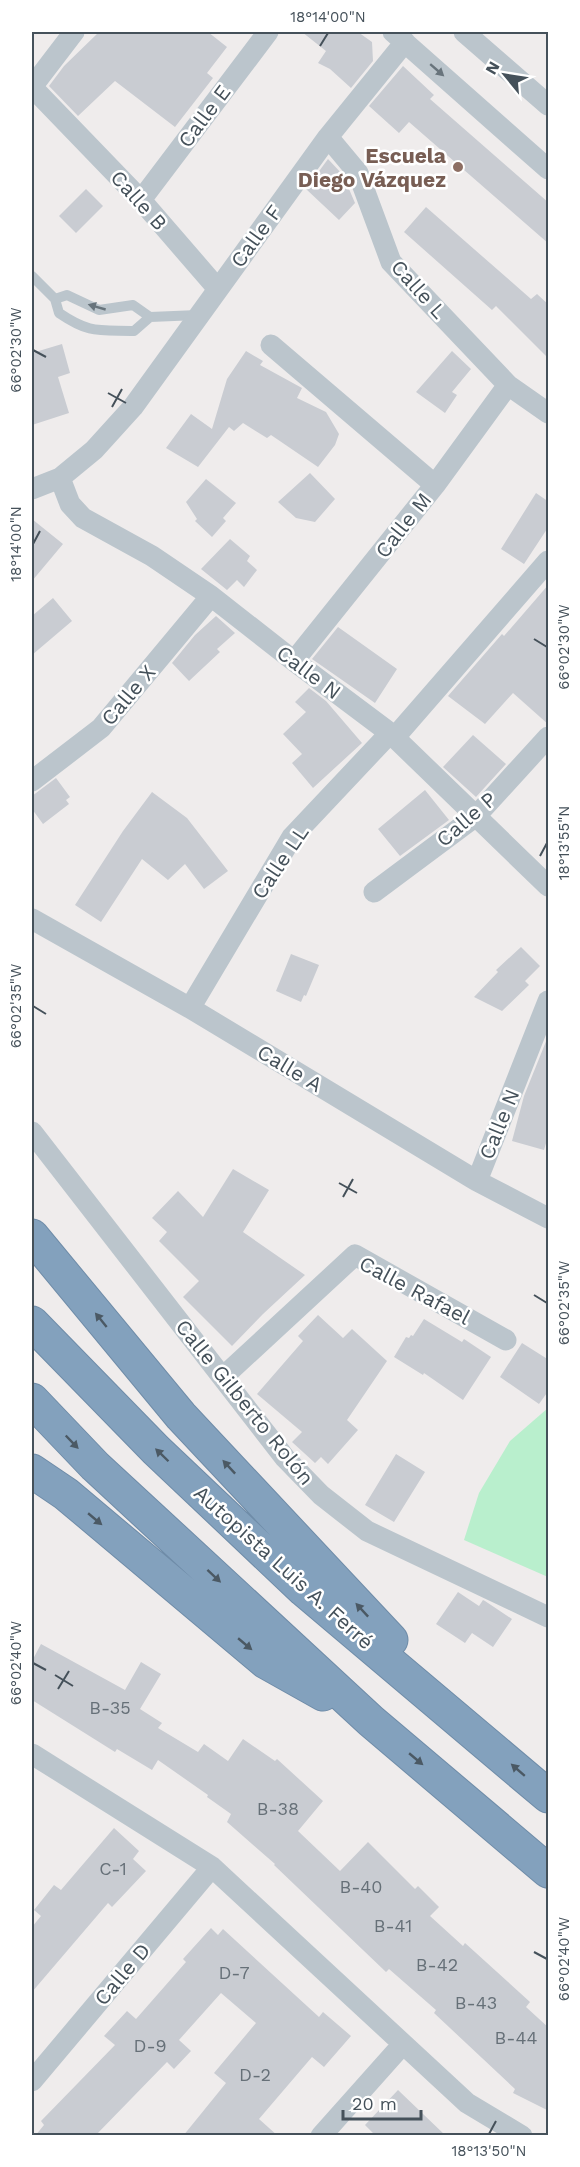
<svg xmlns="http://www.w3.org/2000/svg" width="580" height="2167" font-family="'Work Sans',sans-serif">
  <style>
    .green { fill: #b9efcd }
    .building { fill: #c9ccd2 }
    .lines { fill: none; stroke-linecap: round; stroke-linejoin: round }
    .highway-casing { stroke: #6f8ca8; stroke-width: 35 }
    .lane { stroke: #bbc5cc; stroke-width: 10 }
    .street { stroke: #bbc5cc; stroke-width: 21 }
    .highway { stroke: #83a1bd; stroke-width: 33 }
    .oneway { fill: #68747c }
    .oneway2 { fill: #4b5964 }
    .ticks { fill: none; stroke: #45515a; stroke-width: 2 }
    .education-dot { fill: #8d6e63; stroke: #fff; stroke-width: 2 }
    .labels { text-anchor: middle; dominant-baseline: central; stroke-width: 5; stroke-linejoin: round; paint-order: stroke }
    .number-label { font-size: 18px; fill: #667078 }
    .street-label { font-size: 21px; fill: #45515a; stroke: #fff }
    .education-label { font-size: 21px; font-weight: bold; fill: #785e54; stroke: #fff; text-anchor: end }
    .neatline { fill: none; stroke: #45515a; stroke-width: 2 }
    .ticks-label { font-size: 15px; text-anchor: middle; fill: #45515a }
  </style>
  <rect width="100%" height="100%" fill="#efecec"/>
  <path class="green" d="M548 1408V1577L464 1540 479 1493 510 1441Z"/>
  <path class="building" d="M99 32H208L227 47 207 73 213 78 175 127 115 81 78 116 49 86 64 66Z
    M302 32H358L372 42 373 61 351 88 330 69 318 63 326 51Z
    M403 66 434 95 430 99 549 203V244L409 122 399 133 369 106Z
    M328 159 343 175 355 203 339 220 306 189Z
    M86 189 103 206 76 233 59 216Z
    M426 207 531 299 537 294 549 305V359L496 306 492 310 404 232Z
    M62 344 70 373 58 377 69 413 32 425V353Z
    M246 351 263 361 260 365 302 388 297 398 326 412 339 434 335 445 318 467 271 435 267 438 243 423 234 431 229 427 198 467 166 448 191 414 212 429 227 379Z
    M452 351 471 369 452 392 457 395 445 413 416 392Z
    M310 473 335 499 315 522 296 518 278 502Z
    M206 479 236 503 223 518 226 521 212 537 195 521 197 519 186 502Z
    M536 493 549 502V526L524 564 501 549Z
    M32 519 63 544 32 581Z
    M230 539 250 556 247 561 257 570 244 587 237 580 227 590 201 569Z
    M549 584V725L513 693 485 724 448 696 502 634 504 636Z
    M53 598 72 621 32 655V616Z
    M216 616 235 633 217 649 220 652 189 681 172 663 195 635Z
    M338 627 397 669 375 703 312 659Z
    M309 688 326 701 362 743 313 788 292 763 302 754 283 734 306 712 295 702Z
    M473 735 506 764 476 797 443 767Z
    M56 778 70 797 66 800 69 804 43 824 32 809V796Z
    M425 790 449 820 400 856 378 829Z
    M152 792 187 818 228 871 204 889 185 864 168 880 142 859 101 922 75 905 123 831Z
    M521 947 540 966 525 981 529 985 502 1011 474 997 498 972 496 970Z
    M291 954 319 965 306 996 304 995 301 1002 276 991Z
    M549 1034V1133L544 1150 512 1141 524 1096Z
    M233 1169 269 1190 243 1232 305 1275 263 1314 232 1346 183 1297 199 1281 159 1241 167 1232 152 1218 178 1191 203 1217Z
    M318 1315 343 1338 352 1329 387 1361 347 1420 358 1430 328 1464 321 1457 315 1463 292 1442 302 1432 257 1394 303 1341 298 1336Z
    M424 1319 462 1342 464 1339 491 1357 463 1400 424 1373 423 1375 394 1357 406 1337 409 1338 411 1335 413 1336Z
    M522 1343 549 1360V1390L539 1404 500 1377Z
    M396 1454 425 1472 394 1522 365 1505Z
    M458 1592 479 1606 483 1600 485 1601 512 1619 493 1647 472 1633 465 1643 436 1624Z
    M41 1644 125 1690 141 1662 161 1674 140 1709 162 1723 158 1728 198 1752 204 1744 228 1761 243 1739 275 1761 277 1759 323 1801 298 1831 340 1871 368 1842 415 1889 418 1886 439 1907 430 1916 463 1946 465 1943 530 2002 526 2007 549 2028V2111L513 2093 515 2089 434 2013 436 2010 389 1969 386 1972 274 1865 275 1864 227 1822 231 1814 207 1797 208 1795 158 1760 152 1770 117 1749 115 1752 32 1700V1661Z
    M114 1828 139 1851 133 1859 146 1871 112 1907 108 1903 32 1992V1927L41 1916 34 1910 54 1885 61 1890Z
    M211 1928 218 1935 223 1929 319 2017 323 2012 351 2036 324 2067 312 2057 259 2119 278 2136H183L226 2083 214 2073 256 2023 221 1993 179 2040 191 2051 174 2069 167 2062 95 2136H35L44 2125 41 2121 115 2045 104 2036 127 2011 136 2019 186 1962 183 1959Z
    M398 2090 446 2136H376L365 2125Z"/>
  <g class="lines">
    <g class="highway-casing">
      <path id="highway" d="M32 1236 181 1416 391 1640
        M32 1323 156 1450 304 1590 548 1796
        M32 1400 95 1466 371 1721 548 1871
        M32 1471 66 1494 266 1662 323 1694"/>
    </g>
    <path class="lane" d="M32 276 55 299
      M150 317 134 331C98 330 90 334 59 313L55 299 67 295 99 310 133 305 150 317 198 315"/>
    <path class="street" d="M74 32 32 87 141 200 217 288
      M393 32 548 169
      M464 32 548 105
      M328 137 358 173 391 262 508 385 548 413
      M141 200 268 32
      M271 345 435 485
      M60 478 70 504 83 518 152 556 211 596 294 661 390 733 548 886
      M32 489 60 478 94 450 133 407 328 137 405 42
      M294 661 435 485 508 385
      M395 737 548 561
      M32 781 101 728 211 596
      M374 892 476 816 548 737
      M32 919 190 1008 477 1181 548 1218
      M190 1008 292 837 390 733
      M32 1132 285 1458 321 1495 367 1531 548 1617
      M477 1181 548 1001
      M223 1377 355 1255 506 1340
      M32 1754 212 1867 467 2103 522 2136
      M32 2081 212 1867
      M321 2136 403 2044"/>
    <use href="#highway" class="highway"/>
  </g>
  <defs><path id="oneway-solid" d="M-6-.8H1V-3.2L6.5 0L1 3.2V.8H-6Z" transform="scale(1.5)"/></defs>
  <g class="oneway">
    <use href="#oneway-solid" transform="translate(437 70) rotate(41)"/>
    <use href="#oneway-solid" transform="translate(97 307) rotate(-164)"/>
  </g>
  <g class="oneway2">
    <use href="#oneway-solid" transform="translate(101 1320) rotate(-129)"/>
    <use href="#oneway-solid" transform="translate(72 1442) rotate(46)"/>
    <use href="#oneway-solid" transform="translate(162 1455) rotate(-136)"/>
    <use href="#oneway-solid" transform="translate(229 1467) rotate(-133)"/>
    <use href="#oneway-solid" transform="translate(95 1519) rotate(40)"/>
    <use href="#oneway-solid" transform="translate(214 1576) rotate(43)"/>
    <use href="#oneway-solid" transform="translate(362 1610) rotate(-133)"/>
    <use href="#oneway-solid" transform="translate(245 1644) rotate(40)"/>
    <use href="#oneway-solid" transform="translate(416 1759) rotate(40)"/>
    <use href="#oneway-solid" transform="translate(518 1770) rotate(-139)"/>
  </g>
  <path class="ticks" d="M320 46 328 33M33 350 46 357M108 393 126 403M112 407 122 389M33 544 40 531M534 639 547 647M540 856 547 843M33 1006 46 1014M339 1183 357 1193M343 1197 353 1179M534 1295 547 1303M33 1663 46 1670M55 1675 73 1686M58 1689 69 1671M534 1952 547 1959M489 2134 496 2121"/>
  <circle class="education-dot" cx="458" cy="167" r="6"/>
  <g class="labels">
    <g class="number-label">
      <text x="110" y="1707">B-35</text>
      <text x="278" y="1808">B-38</text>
      <text x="113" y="1868">C-1</text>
      <text x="361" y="1886">B-40</text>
      <text x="393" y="1925">B-41</text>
      <text x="437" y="1964">B-42</text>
      <text x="234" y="1972">D-7</text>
      <text x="476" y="2002">B-43</text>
      <text x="516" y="2037">B-44</text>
      <text x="150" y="2045">D-9</text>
      <text x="255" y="2074">D-2</text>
    </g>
    <g class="street-label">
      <text transform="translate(204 116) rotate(-53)">Calle E</text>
      <text transform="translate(139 200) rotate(48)">Calle B</text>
      <text transform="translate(256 236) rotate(-54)">Calle F</text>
      <text transform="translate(419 289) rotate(48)">Calle L</text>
      <text transform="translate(403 525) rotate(-52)">Calle M</text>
      <text transform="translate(309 672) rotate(37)">Calle N</text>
      <text transform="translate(128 695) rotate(-50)">Calle X</text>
      <text transform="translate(466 819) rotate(-41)">Calle P</text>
      <text transform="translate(280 862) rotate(-56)">Calle LL</text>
      <text transform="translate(290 1068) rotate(31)">Calle A</text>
      <text transform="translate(499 1124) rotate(-68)">Calle N</text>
      <text transform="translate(415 1290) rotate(28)">Calle Rafael</text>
      <text transform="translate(245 1402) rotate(51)">Calle Gilberto Rolón</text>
      <text transform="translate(284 1567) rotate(42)">Autopista Luis A. Ferré</text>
      <text transform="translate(122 1974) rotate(-50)">Calle D</text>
    </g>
    <g class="education-label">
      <text x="446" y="155">Escuela<tspan x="446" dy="24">Diego Vázquez</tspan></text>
    </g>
  </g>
  <rect width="580" height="2167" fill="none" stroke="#ffffff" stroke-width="66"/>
  <g transform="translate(505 75) rotate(300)" stroke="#ffffff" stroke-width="4.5" paint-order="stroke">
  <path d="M0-4.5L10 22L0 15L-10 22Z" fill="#45515a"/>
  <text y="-9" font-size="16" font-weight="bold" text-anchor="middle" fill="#45515a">N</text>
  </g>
  <path d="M343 2110v9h78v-9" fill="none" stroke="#45515a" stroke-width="3"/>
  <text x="352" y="2110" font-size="18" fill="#45515a" stroke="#ffffff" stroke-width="4.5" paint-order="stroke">20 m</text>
  <rect x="33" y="33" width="514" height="2101" class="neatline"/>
  <g class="ticks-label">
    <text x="328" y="22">18°14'00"N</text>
    <text transform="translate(16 350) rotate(-90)" y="5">66°02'30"W</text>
    <text transform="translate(16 544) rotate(-90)" y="5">18°14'00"N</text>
    <text transform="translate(564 647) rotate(-90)" y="5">66°02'30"W</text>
    <text transform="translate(564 843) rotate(-90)" y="5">18°13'55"N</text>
    <text transform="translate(16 1006) rotate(-90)" y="5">66°02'35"W</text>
    <text transform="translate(564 1303) rotate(-90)" y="5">66°02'35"W</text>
    <text transform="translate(16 1663) rotate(-90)" y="5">66°02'40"W</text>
    <text transform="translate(564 1959) rotate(-90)" y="5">66°02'40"W</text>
    <text x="489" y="2156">18°13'50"N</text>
  </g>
</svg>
